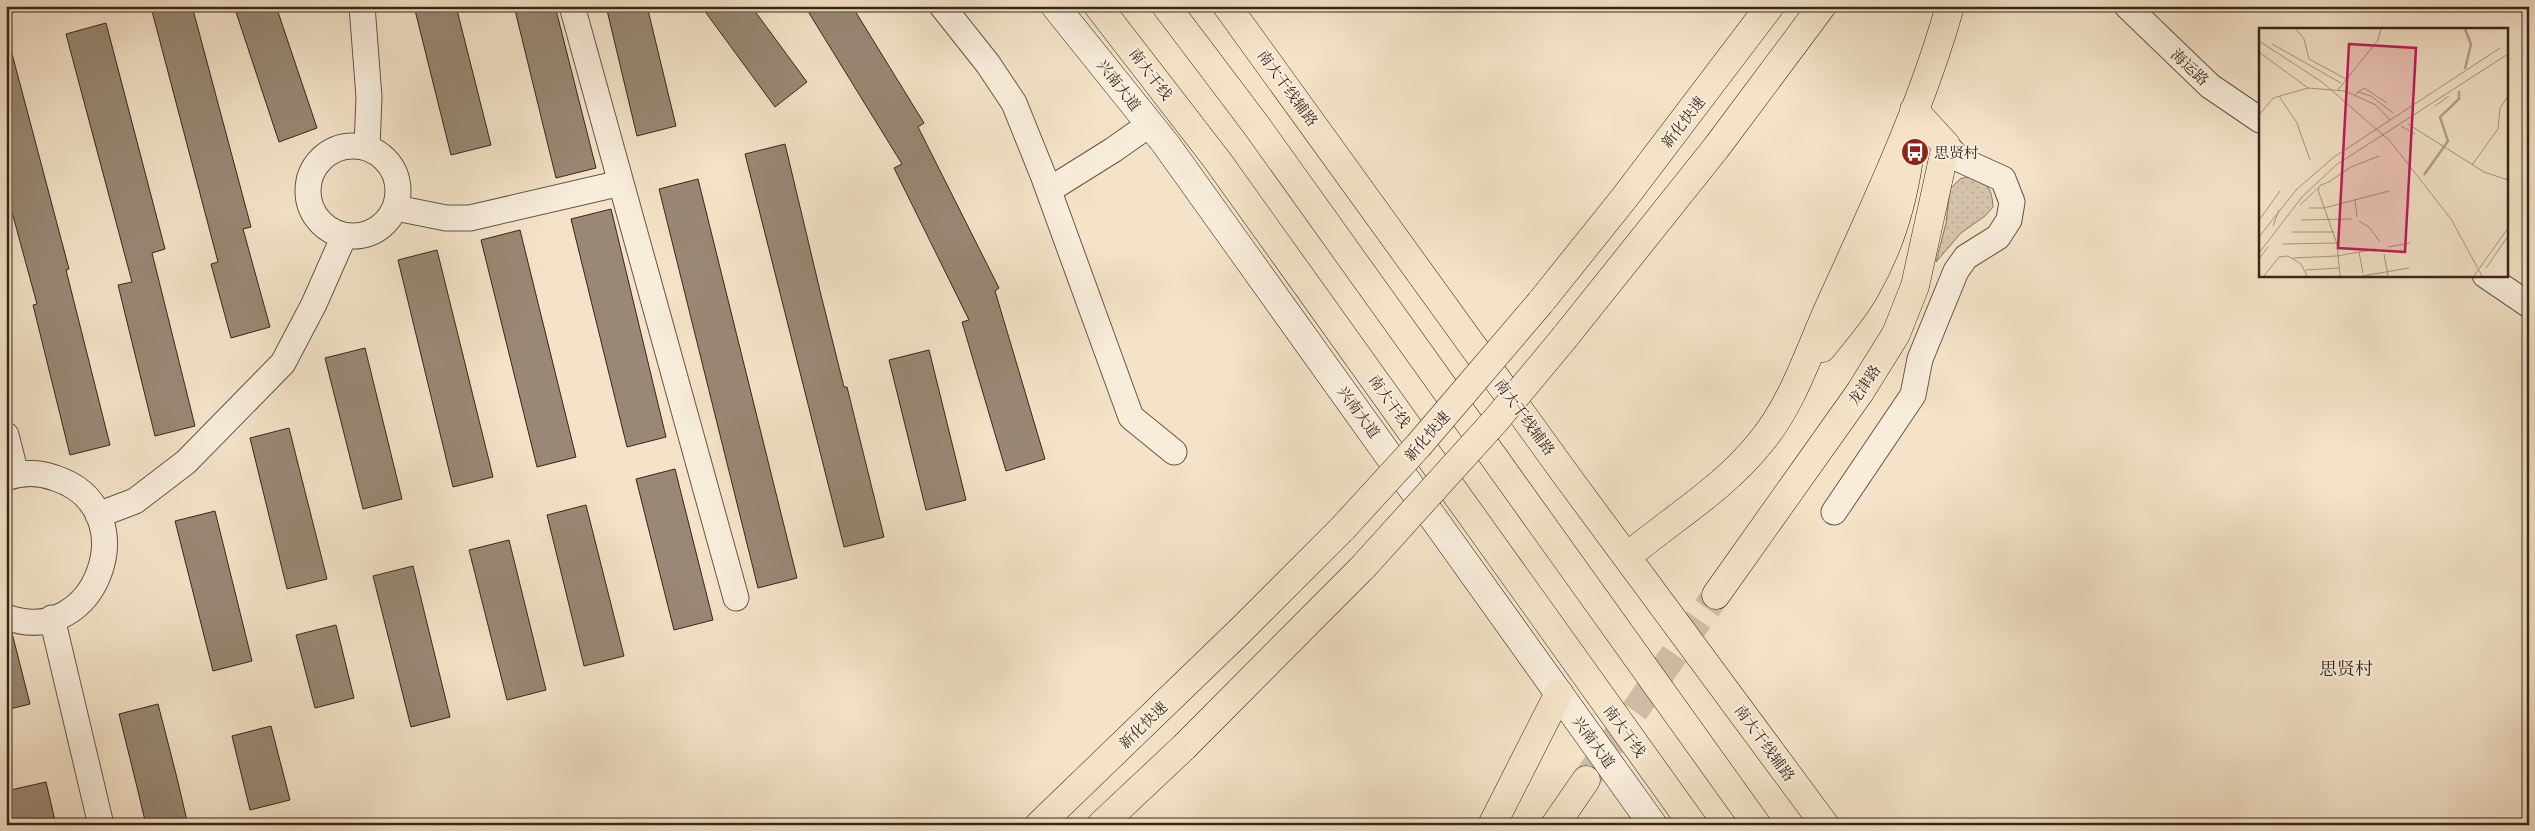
<svg xmlns="http://www.w3.org/2000/svg" width="2535" height="831" font-family="'Libre Caslon Text','Noto Serif SC',serif">
  <style>
    .green { fill: url(#green-dots); stroke: #857463 }
    .building { fill: #998875; stroke: #36261b }
    .lines { fill: none; stroke-linecap: round; stroke-linejoin: round }
    .primary-tunnel { stroke: #cebda5; stroke-width: 28; stroke-dasharray: 28 14; stroke-linecap: butt }
    .street-casing { stroke: #665546; stroke-width: 27 }
    .secondary-casing { stroke: #36261b; stroke-width: 29 }
    .primary-casing { stroke: #36261b; stroke-width: 29 }
    .highway-casing { stroke: #36261b; stroke-width: 29 }
    .street { stroke: #f8eddb; stroke-width: 25 }
    .secondary { stroke: #f8eddb; stroke-width: 28 }
    .primary { stroke: #f4e3c8; stroke-width: 28 }
    .highway { stroke: #f4e3c8; stroke-width: 28 }
    .highway-bridge-casing { stroke: #36261b; stroke-width: 29; stroke-linecap: butt }
    .highway-bridge { stroke: #f4e3c8; stroke-width: 28 }
    .labels { text-anchor: middle; dominant-baseline: central; stroke-width: 4; stroke-linejoin: round; paint-order: stroke }
    .street-label { font-size: 15px; fill: #36261b; stroke: #f8eddb }
    .poi-label { font-size: 15px; fill: #36261b; stroke: #f8eddb; text-anchor: start }
    .quarter-label { font-size: 18px; fill: #36261b; stroke: #f8eddb }
    .inset-river { fill: none; stroke: #b3a38d; stroke-width: 2.5 }
    .inset-road { fill: none; stroke: #a89783; stroke-width: 1 }
    .view { fill: #c2185b; fill-opacity: 0.15; stroke: #c2185b; stroke-width: 2.5 }
    .inset-edge { fill: none; stroke: #36261b; stroke-width: 2.5 }
  </style>
  <defs>
    <pattern id="green-dots" width="8" height="8" patternUnits="userSpaceOnUse" patternTransform="scale(1.25)"><rect width="8" height="8" fill="#d4c3ab"/><path d="M2 2h.1M6 6h.1" fill="none" stroke="#b7a793" stroke-width="1.8" stroke-linecap="round"/></pattern>
  </defs>
  <rect width="100%" height="100%" fill="#f4e3c8"/>
  <filter id="stains"><feTurbulence type="fractalNoise" baseFrequency=".004" numOctaves="4"/><feColorMatrix values="0 0 0 0 .2 0 0 0 0 .09 0 0 0 0 .02 0 0 0 .5 -.17"/></filter>
  <radialGradient id="worn" r=".72"><stop offset=".6" stop-color="#630" stop-opacity="0"/><stop offset="1" stop-color="#630" stop-opacity=".3"/></radialGradient>
  <path class="green" d="M1972 175C1988 182 1992 190 1993 207L1985 216 1961 233 1936 262 1946 223 1950 189 1960 179Z"/>
  <path class="building" d="M170 6H192L251 227 243 229 270 327 231 338 211 264 218 262 152 11Z
    M234 6H276L317 128 279 142Z
    M414 6H456L491 145 451 155Z
    M514 6H555L596 168 556 178Z
    M606 6H647L676 126 637 136Z
    M701 6H751L807 82 775 107Z
    M819 6H852L924 123 918 127 999 288 995 291 1045 459 1006 471 962 322 969 320 894 168 902 164 809 13Z
    M106 23 165 249 152 253 195 426 155 436 118 285 132 282 66 34Z
    M11 50 69 269 66 270 110 445 70 455 33 305 37 304 6 190V51Z
    M785 144 821 295 844 387H847L884 537 844 547 745 154Z
    M698 179 797 578 758 588 659 189Z
    M611 209 666 437 627 447 571 219Z
    M520 230 576 457 537 467 481 240Z
    M437 250 493 477 453 487 398 260Z
    M365 348 402 499 363 509 325 358Z
    M929 350 966 500 926 510 889 360Z
    M289 428 327 579 287 589 250 438Z
    M675 469 713 620 674 630 636 479Z
    M586 505 624 656 584 666 547 515Z
    M215 511 252 661 213 671 175 521Z
    M509 540 546 690 507 700 469 550Z
    M413 566 450 717 411 727 373 576Z
    M336 625 354 698 315 708 296 635Z
    M12 633 30 704 6 710V634Z
    M158 704 177 778 188 825H146L138 791 119 714Z
    M271 726 290 800 250 810 232 736Z
    M46 782 56 825H12L6 791Z"/>
  <g class="lines">
    <path class="primary-tunnel" d="M1586 780 1716 595"/>
    <g class="street-casing">
      <path id="street" d="M362 6 369 97 367 147
        M572 6 736 598
        M942 6 988 64 1014 103 1043 175 1131 417 1174 452
        M2127 6 2210 86 2260 120
        M308 191a45 45 0 1 1 90 0a45 45 0 1 1-90 0Z
        M1049 190 1113 150 1150 124
        M396 208 446 218H470L621 183
        M2485 275 2529 305
        M6 435 16 474
        M6 478C22 472 39 472 55 478 148 508 97 651 6 617
        M1834 512 1913 395 1920 359 1956 271 1966 257 1998 237 2009 220 2012 202 2003 179 1959 159 1946 145
        M98 515 135 501 186 462 283 363 314 304 344 236
        M52 618 101 825"/>
    </g>
    <g class="secondary-casing">
      <path id="secondary" d="M1055 6 1165 143 1653 825"/>
    </g>
    <g class="primary-casing">
      <path id="primary" d="M1227 6 1569 479 1825 825
        M1822 348C1837 329 1853 311 1865 290 1891 245 1906 192 1911 141
        M1628 556C1672 519 1723 489 1760 443 1793 404 1809 351 1830 305 1874 208 1921 109 1950 6
        M1716 595 1860 392 1896 334 1915 286 1946 145 1914 110
        M1492 825 1559 693
        M1555 825 1586 780"/>
    </g>
    <g class="highway-casing">
      <path id="highway" d="M1098 6 1217 160 1693 825
        M1166 6 1256 125 1757 825
        M1540 303 1625 197 1770 6
        M1565 337 1716 148 1822 6
        M1039 825 1240 631 1343 528
        M1101 825 1184 747 1363 567"/>
    </g>
    <use href="#street" class="street"/>
    <use href="#secondary" class="secondary"/>
    <use href="#primary" class="primary"/>
    <use href="#highway" class="highway"/>
    <g class="highway-bridge-casing">
      <path id="highway-bridge" d="M1343 528 1418 446 1540 303
        M1363 567 1496 420 1565 337"/>
    </g>
    <use href="#highway-bridge" class="highway-bridge"/>
  </g>
  <defs>
    <g id="bus-disc" transform="scale(1.4375)"><circle r="9.5" fill="#8f2418" stroke="#f8eddb"/><path d="M-5-6H5V4H4V6H2V4H-2V6H-4V4H-5ZM-3.5-4V0h7V-4ZM-3.5 1.2v1.5H-2V1.2ZM2 1.2v1.5H3.5V1.2Z" fill="#fff"/></g>
  </defs>
  <g fill-rule="evenodd">
    <use href="#bus-disc" x="1915" y="152"/>
  </g>
  <g class="labels">
    <g class="street-label">
      <text transform="translate(2190 67) rotate(43)">海运路</text>
      <text transform="translate(1151 74) rotate(53)">南大干线</text>
      <text transform="translate(1119 85) rotate(52)">兴南大道</text>
      <text transform="translate(1288 88) rotate(54)">南大干线辅路</text>
      <text transform="translate(1683 122) rotate(-52)">新化快速</text>
      <text transform="translate(1864 385) rotate(-56)">龙津路</text>
      <text transform="translate(1390 401) rotate(55)">南大干线</text>
      <text transform="translate(1359 412) rotate(54)">兴南大道</text>
      <text transform="translate(1525 417) rotate(54)">南大干线辅路</text>
      <text transform="translate(1427 436) rotate(-49)">新化快速</text>
      <text transform="translate(1143 725) rotate(-44)">新化快速</text>
      <text transform="translate(1625 731) rotate(54)">南大干线</text>
      <text transform="translate(1594 742) rotate(54)">兴南大道</text>
      <text transform="translate(1765 743) rotate(54)">南大干线辅路</text>
    </g>
    <g class="poi-label">
      <text x="1934" y="152">思贤村</text>
    </g>
    <g class="quarter-label">
      <text x="2346" y="669">思贤村</text>
    </g>
  </g>
  <g transform="translate(2259 28)">
    <rect width="249" height="249" fill="#f4e3c8"/>
    <path class="inset-river" d="M206 41 212 16 206 1M165 147 189 113 181 89 200 71V63"/>
    <path class="inset-road" d="M37 1 45 11 50 31 87 51M0 13 63 54 131 113 192 191 223 248M13 16 82 55M0 24 49 60M79 62 119 12 122 1M99 64 105 60 128 75M96 67 99 64 112 68 134 85M20 68 38 95 51 132M116 76 131 92M176 78 190 68M0 87 14 70 49 60 86 63 117 77M149 96 225 144 249 152M142 98 156 106M213 137 239 101 241 80 249 68M71 153 92 139 120 128M61 160 59 162 78 216 81 248M96 171 98 189M41 177 62 157 72 153M50 180H65L130 163M0 192 21 163M42 192 93 191M100 193 110 199 121 214M14 198 20 182M33 204H75M0 209 37 162 75 129 241 20M23 216 78 215M129 219 151 215M100 224 104 245M0 225 43 169 77 137 249 26M125 226 129 248M34 230 78 228 117 221M0 231 9 219M227 240 249 208M46 242 81 240M5 248 20 229 29 228 42 236 48 248M103 248 150 240M215 248 249 200"/>
    <path class="view" d="M90 16 157 20 146 224 79 220Z"/>
    <rect width="249" height="249" class="inset-edge"/>
  </g>
  <rect width="2535" height="831" fill="none" stroke="#f4e3c8" stroke-width="25"/>
  <rect x="8" y="8" width="2520" height="816" fill="none" stroke="#36261b" stroke-width="2.5"/>
  <rect x="12" y="12" width="2510" height="806" fill="none" stroke="#36261b"/>
  <rect width="100%" height="100%" filter="url(#stains)"/>
  <rect width="100%" height="100%" fill="url(#worn)"/>
</svg>
